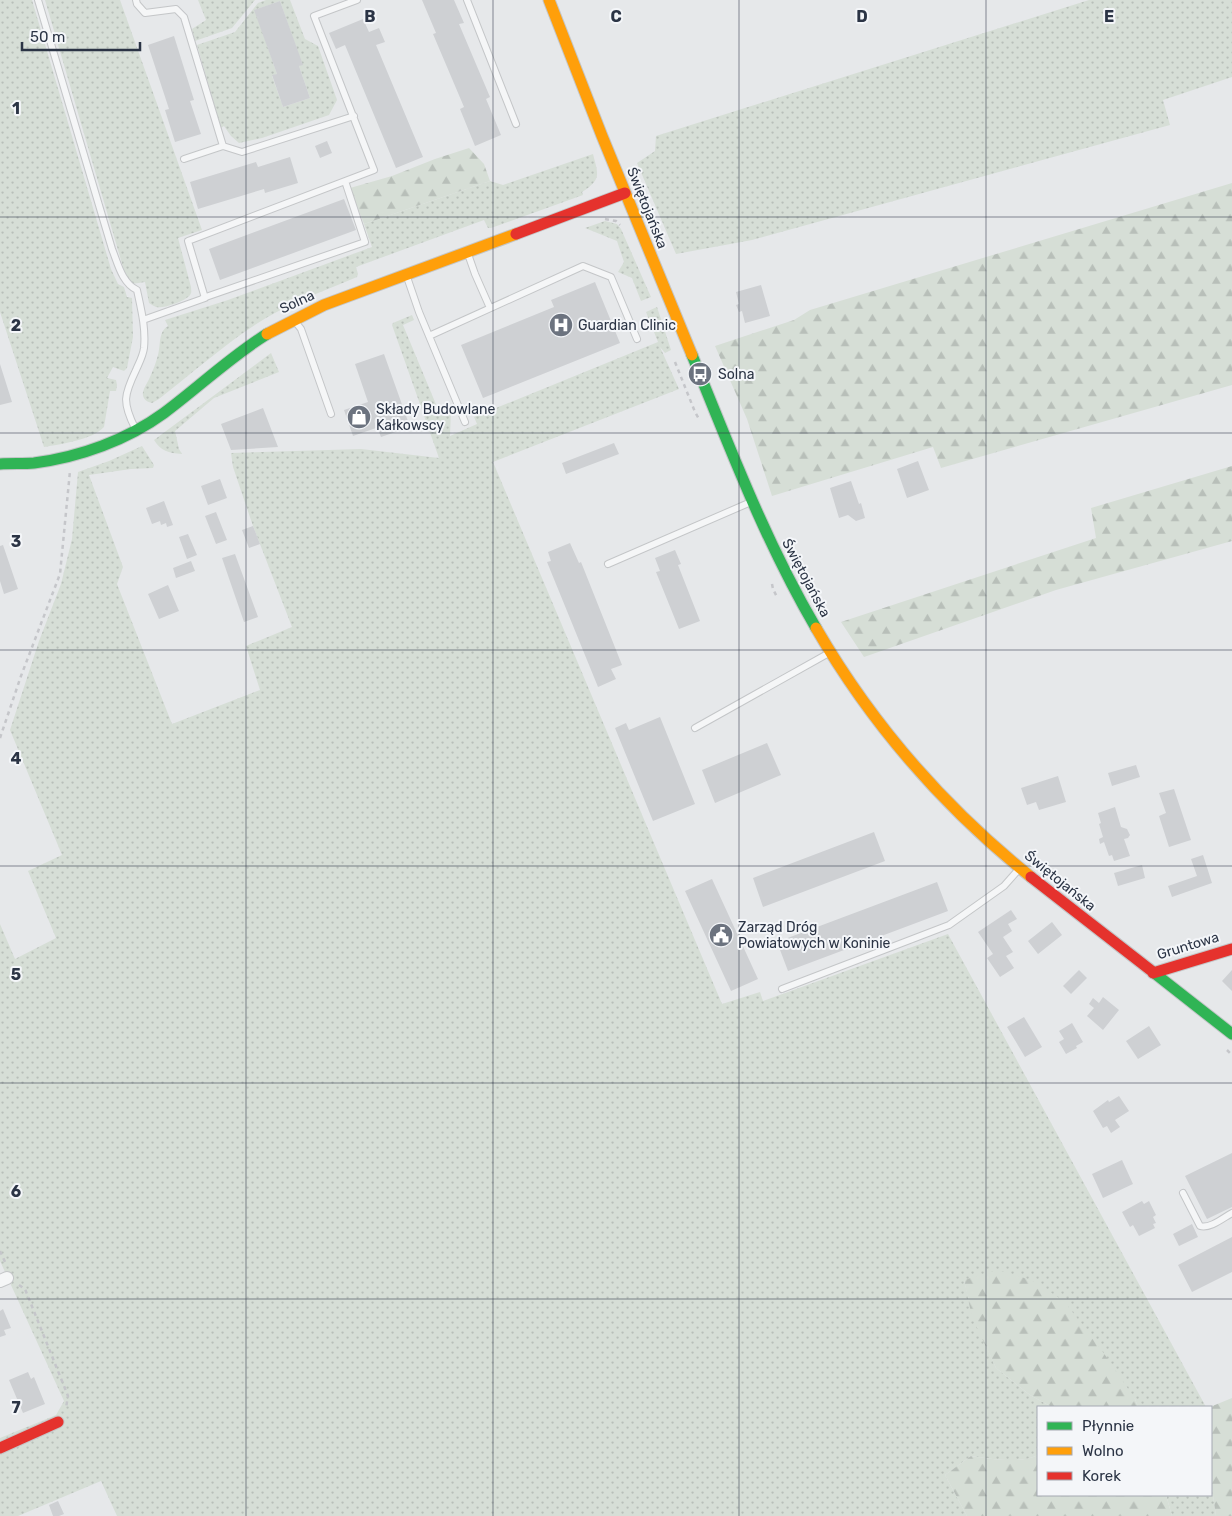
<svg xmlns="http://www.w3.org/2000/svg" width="1232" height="1516" font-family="Rubik,sans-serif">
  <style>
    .grass { fill: url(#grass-dots); fill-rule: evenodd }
    .forest { fill: url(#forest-firs) }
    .building { fill: #ced0d3 }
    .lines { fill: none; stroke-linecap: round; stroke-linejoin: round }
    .lane-casing { stroke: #c4c6c8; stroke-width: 8 }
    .street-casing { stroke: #c4c6c8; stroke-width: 14 }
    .fast-casing { stroke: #c4c6c8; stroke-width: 13 }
    .slow-casing { stroke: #c4c6c8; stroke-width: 13 }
    .jam-casing { stroke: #c4c6c8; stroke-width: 13 }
    .path { stroke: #c5c6ca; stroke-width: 2.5; stroke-dasharray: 4 4; stroke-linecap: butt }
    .lane { stroke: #f5f6f7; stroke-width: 6 }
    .street { stroke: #f5f6f7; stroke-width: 12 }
    .fast { stroke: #30b455; stroke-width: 11 }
    .slow { stroke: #ff9f0a; stroke-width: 11 }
    .jam { stroke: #e5322d; stroke-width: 11 }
    .grid { fill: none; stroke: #2b3445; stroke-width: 1; stroke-opacity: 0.55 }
    .labels { text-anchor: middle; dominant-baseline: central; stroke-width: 4; stroke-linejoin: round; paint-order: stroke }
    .street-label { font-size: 14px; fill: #2b3445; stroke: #f4f6f9 }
    .poi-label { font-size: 14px; fill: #2b3445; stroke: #f4f6f9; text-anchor: start }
    .grid-label { font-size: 16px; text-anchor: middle; font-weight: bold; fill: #2b3445; stroke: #f4f6f9; stroke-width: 4; stroke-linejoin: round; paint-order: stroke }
  </style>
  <defs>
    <pattern id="grass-dots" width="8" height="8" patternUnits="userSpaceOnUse" patternTransform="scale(1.25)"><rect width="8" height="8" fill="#d6ded6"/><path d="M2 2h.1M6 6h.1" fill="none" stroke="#b8bfb9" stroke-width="1.8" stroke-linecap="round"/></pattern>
    <pattern id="forest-firs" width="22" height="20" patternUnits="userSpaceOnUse" patternTransform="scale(1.25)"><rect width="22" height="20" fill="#d6ded6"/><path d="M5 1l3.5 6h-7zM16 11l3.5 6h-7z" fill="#b8bfb9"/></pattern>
  </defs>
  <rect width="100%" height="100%" fill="#e6e8ea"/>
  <path class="grass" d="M0 0H32L111 269 118 284 124 287 127 297 132 298 133 337 127 368 124 371 113 367 107 378 116 380 117 385 116 391H110L104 427C92 440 61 444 44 447L0 312Z
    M45 0H120L202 230 178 238 191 287C191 290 192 292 190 295 186 301 163 309 156 307 153 306 151 304 149 303L145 282 132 284 125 274Z
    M198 0H255L232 28 195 41 192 29 206 20Z
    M266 0H290L305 39 318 46 337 100 329 115 262 138 239 143 231 136 224 126 221 128 197 45 235 32 258 3ZM280 1 302 64 299 66 310 98 283 107 272 76 277 74 255 10Z
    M1089 0H1232V77L1163 100 1170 125 752 240 676 254 637 163 655 151 656 136Z
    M593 154C598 174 602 179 582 192L583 195 491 228H488L484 220 356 267 358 274 357 277C327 290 294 301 266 318 228 341 194 372 159 399L152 403C147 402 142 399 143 392 144 387 148 382 150 377 153 370 156 363 158 355 161 344 158 332 168 326L165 320 228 300 372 247 364 224 490 181 503 185Z
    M605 221 617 224 621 229 651 297 641 301 632 278 618 272 624 262 617 241 585 228Z
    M657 307 671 350 665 353 660 347 679 389 493 462 722 1004 760 992 763 1001 948 934 1206 1407H1138L1135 1399 964 1280 973 1317 996 1368 1030 1395 1052 1407H1038V1455C1022 1464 990 1459 971 1456L945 1475 967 1516H117L101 1481 18 1516H0V1438L56 1415 64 1401 0 1261V924L15 959 56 938 28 871 62 855 10 730 39 641 61 584 72 539 78 472 109 461 142 446 154 465 153 468 131 469 89 475 123 567 117 584 172 724 260 690 246 646 292 627 253 526 233 467 231 453 361 449 439 458 392 325 393 323 412 315 414 320 403 325 440 414 451 409 450 436 477 424 474 417 658 342 646 312Z
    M271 353 279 372 214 398 175 431 179 449 182 454C168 453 161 451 154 440Z
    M1211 1482 1216 1516H1172L1166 1495H1211Z"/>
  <path class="forest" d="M469 148 484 164 490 181 364 224 350 188 392 176 435 159Z
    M1232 183V385L941 468 933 447 772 496 747 419 715 346 794 320 810 310Z
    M1232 466V541L1056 590 864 657 841 622 1096 538 1091 508Z
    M997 1270 1031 1280 1064 1301 1105 1355 1135 1399 1138 1407H1052L1030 1395 996 1368 972 1317 964 1280Z
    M1232 1398V1516H1216L1211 1482 1210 1407Z
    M1038 1455V1495H1166L1172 1516H967L945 1475 971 1456C990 1459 1021 1464 1038 1455Z"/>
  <path class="building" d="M422 0H454L464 23 459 24 490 97 486 99 501 135 475 146 460 109 464 107 433 34 436 33Z
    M280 1 303 65 299 66 310 98 283 107 272 75 277 74 254 10Z
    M363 19 369 32 379 28 385 42 376 45 423 157 396 168 345 45 336 49 329 33Z
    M174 36 194 100 190 101 201 134 175 142 165 110 169 109 148 45Z
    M327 141 332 153 320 158 315 146Z
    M290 157 298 183 265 193 264 189 198 209 190 182 256 162 258 167Z
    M344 199 356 230 220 280 209 249Z
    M595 282 620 343 483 398 461 345 554 307 551 300Z
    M761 285 770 316 745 323 742 311 739 312 736 305 739 304 736 292Z
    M384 354 410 427 381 437 374 419 376 428 353 436 344 410 368 402 355 364Z
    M0 364 12 402 0 405Z
    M263 408 278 447 231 450 221 424Z
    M614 443 619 454 566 474 562 463Z
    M918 461 929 490 907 498 897 469Z
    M220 479 227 498 208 505 201 486Z
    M851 481 859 504 861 503 865 518 856 521 848 515 839 518 830 488Z
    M164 501 173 525 167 527 166 523 161 525 160 521 152 524 146 508Z
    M216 512 227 540 216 544 205 516Z
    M253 526 260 544 249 548 242 530Z
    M188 534 197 555 187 559 179 537Z
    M570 543 579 563 581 562 622 665 611 669 616 679 598 687 547 562 551 561 548 552Z
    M3 545 18 589 4 594 0 581V546Z
    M675 550 681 564 678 565 700 621 679 629 656 572 660 571 655 558Z
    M235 554 258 617 244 622 222 558Z
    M191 561 195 571 176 578 173 568Z
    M168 585 179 611 159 619 148 594Z
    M660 717 695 804 653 821 615 728 626 723 629 730Z
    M767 743 781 775 715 803 702 770Z
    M1136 765 1140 777 1112 786 1108 773Z
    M1058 776 1066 802 1039 810 1036 802 1027 805 1021 788Z
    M1174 789 1191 840 1169 847 1159 816 1166 813 1159 793Z
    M1115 807 1121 827 1127 829 1130 835 1128 838 1124 839 1130 856 1114 861 1112 855 1109 856 1104 842 1100 844 1099 839 1103 837 1099 824 1101 823 1098 813Z
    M874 832 885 861 763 907 753 878Z
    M1203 855 1212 883 1172 897 1168 886 1197 876 1191 859Z
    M1142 865 1145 878 1118 886 1114 873Z
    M712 879 758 979 731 991 685 891Z
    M937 882 948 911 788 971 777 942Z
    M1011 910 1017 919 1008 924 1012 931 1003 937 1013 952 1006 956 1014 968 1000 977 987 958 993 954 978 932Z
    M1052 922 1062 935 1038 954 1028 941Z
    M1079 970 1087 978 1071 994 1063 986Z
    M1232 970V991L1222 981Z
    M1103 997 1119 1010 1103 1030 1087 1016 1094 1008 1089 1004 1093 998 1099 1003Z
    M1024 1017 1042 1047 1025 1057 1007 1027Z
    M1072 1023 1083 1042 1076 1046 1077 1048 1066 1054 1059 1042 1064 1039 1059 1031Z
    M1149 1026 1161 1045 1138 1059 1126 1041Z
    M1119 1096 1129 1111 1115 1120 1120 1127 1111 1133 1107 1126 1103 1128 1093 1111 1108 1100 1109 1102Z
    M1232 1153V1207L1207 1219 1185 1176Z
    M1122 1160 1133 1184 1103 1198 1092 1174Z
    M1142 1201 1144 1204 1149 1201 1156 1215 1153 1217 1156 1223 1153 1224 1155 1228 1139 1236 1133 1225 1130 1227 1122 1212Z
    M1192 1224 1198 1237 1179 1246 1173 1234Z
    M1232 1237V1272L1192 1292 1178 1265Z
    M3 1309 11 1328 4 1330 6 1335 0 1337V1311Z
    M28 1372 31 1379 34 1377 45 1404 23 1413 9 1380Z
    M58 1501 64 1514 59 1516H53L49 1505Z"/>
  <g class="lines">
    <g class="lane-casing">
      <path id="lane" d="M38 0 112 249C118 264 122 283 137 290 141 309 146 328 144 348 143 356 139 363 136 370 124 395 122 402 135 428
        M136 0 137 4 145 13 176 9 184 17 223 146 242 152 354 116
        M467 0 516 124
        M184 159 223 146
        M468 254 475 274 490 308
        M407 277 419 312 465 422
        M203 298 365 242 345 181
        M143 320 205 298 188 241 374 170 314 16 357 0
        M294 320 301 329 331 414
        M429 336 583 266 611 277 637 339
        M608 564 751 502
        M695 728 829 653
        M782 989 949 925 1004 886 1019 869
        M1183 1193 1200 1226C1210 1229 1223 1218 1232 1213"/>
    </g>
    <g class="street-casing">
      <path id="street" d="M0 1281 7 1278"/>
    </g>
    <g class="fast-casing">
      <path id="fast" d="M692 355C730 448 765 541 816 628
        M0 464C11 463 23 464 34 463 80 457 127 440 164 413 199 387 230 357 267 334
        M1153 972 1232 1034"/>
    </g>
    <g class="slow-casing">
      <path id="slow" d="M549 0 602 136 692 355
        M267 334 324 305 516 234
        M816 628C871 723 945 808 1031 877"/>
    </g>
    <g class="jam-casing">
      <path id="jam" d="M516 234 625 193
        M1031 877 1153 972
        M1153 973 1232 949
        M0 1448 58 1422"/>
    </g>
    <path class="path" d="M605 219 616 221 620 225
      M675 362 695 412 699 419
      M772 584 773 589 777 597
      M0 738 21 676 60 574 70 471
      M1227 1050 1232 1055
      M0 1251 6 1264
      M19 1285 25 1289 68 1396 66 1408"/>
    <use href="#lane" class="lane"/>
    <use href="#street" class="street"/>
    <use href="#fast" class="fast"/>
    <use href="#slow" class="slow"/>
    <use href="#jam" class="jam"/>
  </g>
  <path class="grid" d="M246 0V1516M493 0V1516M739 0V1516M986 0V1516M0 217H1232M0 433H1232M0 650H1232M0 866H1232M0 1083H1232M0 1299H1232"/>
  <defs>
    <g id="hospital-disc" transform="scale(1.25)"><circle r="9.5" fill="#6c737f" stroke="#f4f6f9"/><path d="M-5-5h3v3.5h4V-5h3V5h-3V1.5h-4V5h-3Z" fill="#fff"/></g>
    <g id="bus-disc" transform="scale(1.25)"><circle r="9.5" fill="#6c737f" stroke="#f4f6f9"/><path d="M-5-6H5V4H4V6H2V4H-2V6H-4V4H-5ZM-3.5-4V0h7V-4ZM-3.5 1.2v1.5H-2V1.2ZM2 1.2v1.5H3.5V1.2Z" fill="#fff"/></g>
    <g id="shop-disc" transform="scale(1.25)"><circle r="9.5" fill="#6c737f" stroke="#f4f6f9"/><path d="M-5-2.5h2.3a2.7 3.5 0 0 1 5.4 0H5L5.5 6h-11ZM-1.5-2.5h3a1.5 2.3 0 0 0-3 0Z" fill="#fff"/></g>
    <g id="civic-disc" transform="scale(1.25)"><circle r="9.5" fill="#6c737f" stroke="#f4f6f9"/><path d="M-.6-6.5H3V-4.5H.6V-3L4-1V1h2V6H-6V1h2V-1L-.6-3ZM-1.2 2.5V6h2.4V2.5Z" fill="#fff"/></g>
  </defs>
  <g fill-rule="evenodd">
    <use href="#hospital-disc" x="561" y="325"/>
    <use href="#bus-disc" x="700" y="374"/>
    <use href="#shop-disc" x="359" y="417"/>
    <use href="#civic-disc" x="721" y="935"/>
  </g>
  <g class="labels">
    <g class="street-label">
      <text transform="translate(647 208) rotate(68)">Świętojańska</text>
      <text transform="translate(297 302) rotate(-25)">Solna</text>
      <text transform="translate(806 578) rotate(62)">Świętojańska</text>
      <text transform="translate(1060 881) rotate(39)">Świętojańska</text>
      <text transform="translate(1188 946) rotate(-17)">Gruntowa</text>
    </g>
    <g class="poi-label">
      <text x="578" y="325">Guardian Clinic</text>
      <text x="718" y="374">Solna</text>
      <text x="376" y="409">Składy Budowlane<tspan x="376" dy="16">Kałkowscy</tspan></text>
      <text x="738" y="927">Zarząd Dróg<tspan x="738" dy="16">Powiatowych w Koninie</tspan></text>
    </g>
  </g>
  <g class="grid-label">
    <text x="370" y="22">B</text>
    <text x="616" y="22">C</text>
    <text x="862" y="22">D</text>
    <text x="1109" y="22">E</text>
    <text x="16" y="114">1</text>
    <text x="16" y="331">2</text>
    <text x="16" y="547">3</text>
    <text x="16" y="764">4</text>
    <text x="16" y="980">5</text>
    <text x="16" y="1197">6</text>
    <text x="16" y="1413">7</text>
  </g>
  <rect x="1037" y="1406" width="175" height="90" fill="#f4f6f9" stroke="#a4a8b1"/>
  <rect x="1047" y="1422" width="25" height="8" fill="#30b455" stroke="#a4a8b1"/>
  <text x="1082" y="1431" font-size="15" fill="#2b3445">Płynnie</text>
  <rect x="1047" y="1447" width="25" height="8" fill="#ff9f0a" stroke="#a4a8b1"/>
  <text x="1082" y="1456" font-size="15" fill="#2b3445">Wolno</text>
  <rect x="1047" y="1472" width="25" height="8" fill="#e5322d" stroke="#a4a8b1"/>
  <text x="1082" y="1481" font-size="15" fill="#2b3445">Korek</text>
  <path d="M22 42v8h118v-8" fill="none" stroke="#2b3445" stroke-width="2.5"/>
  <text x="30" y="42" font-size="15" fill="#2b3445" stroke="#f4f6f9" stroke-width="4" paint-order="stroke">50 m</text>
</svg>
